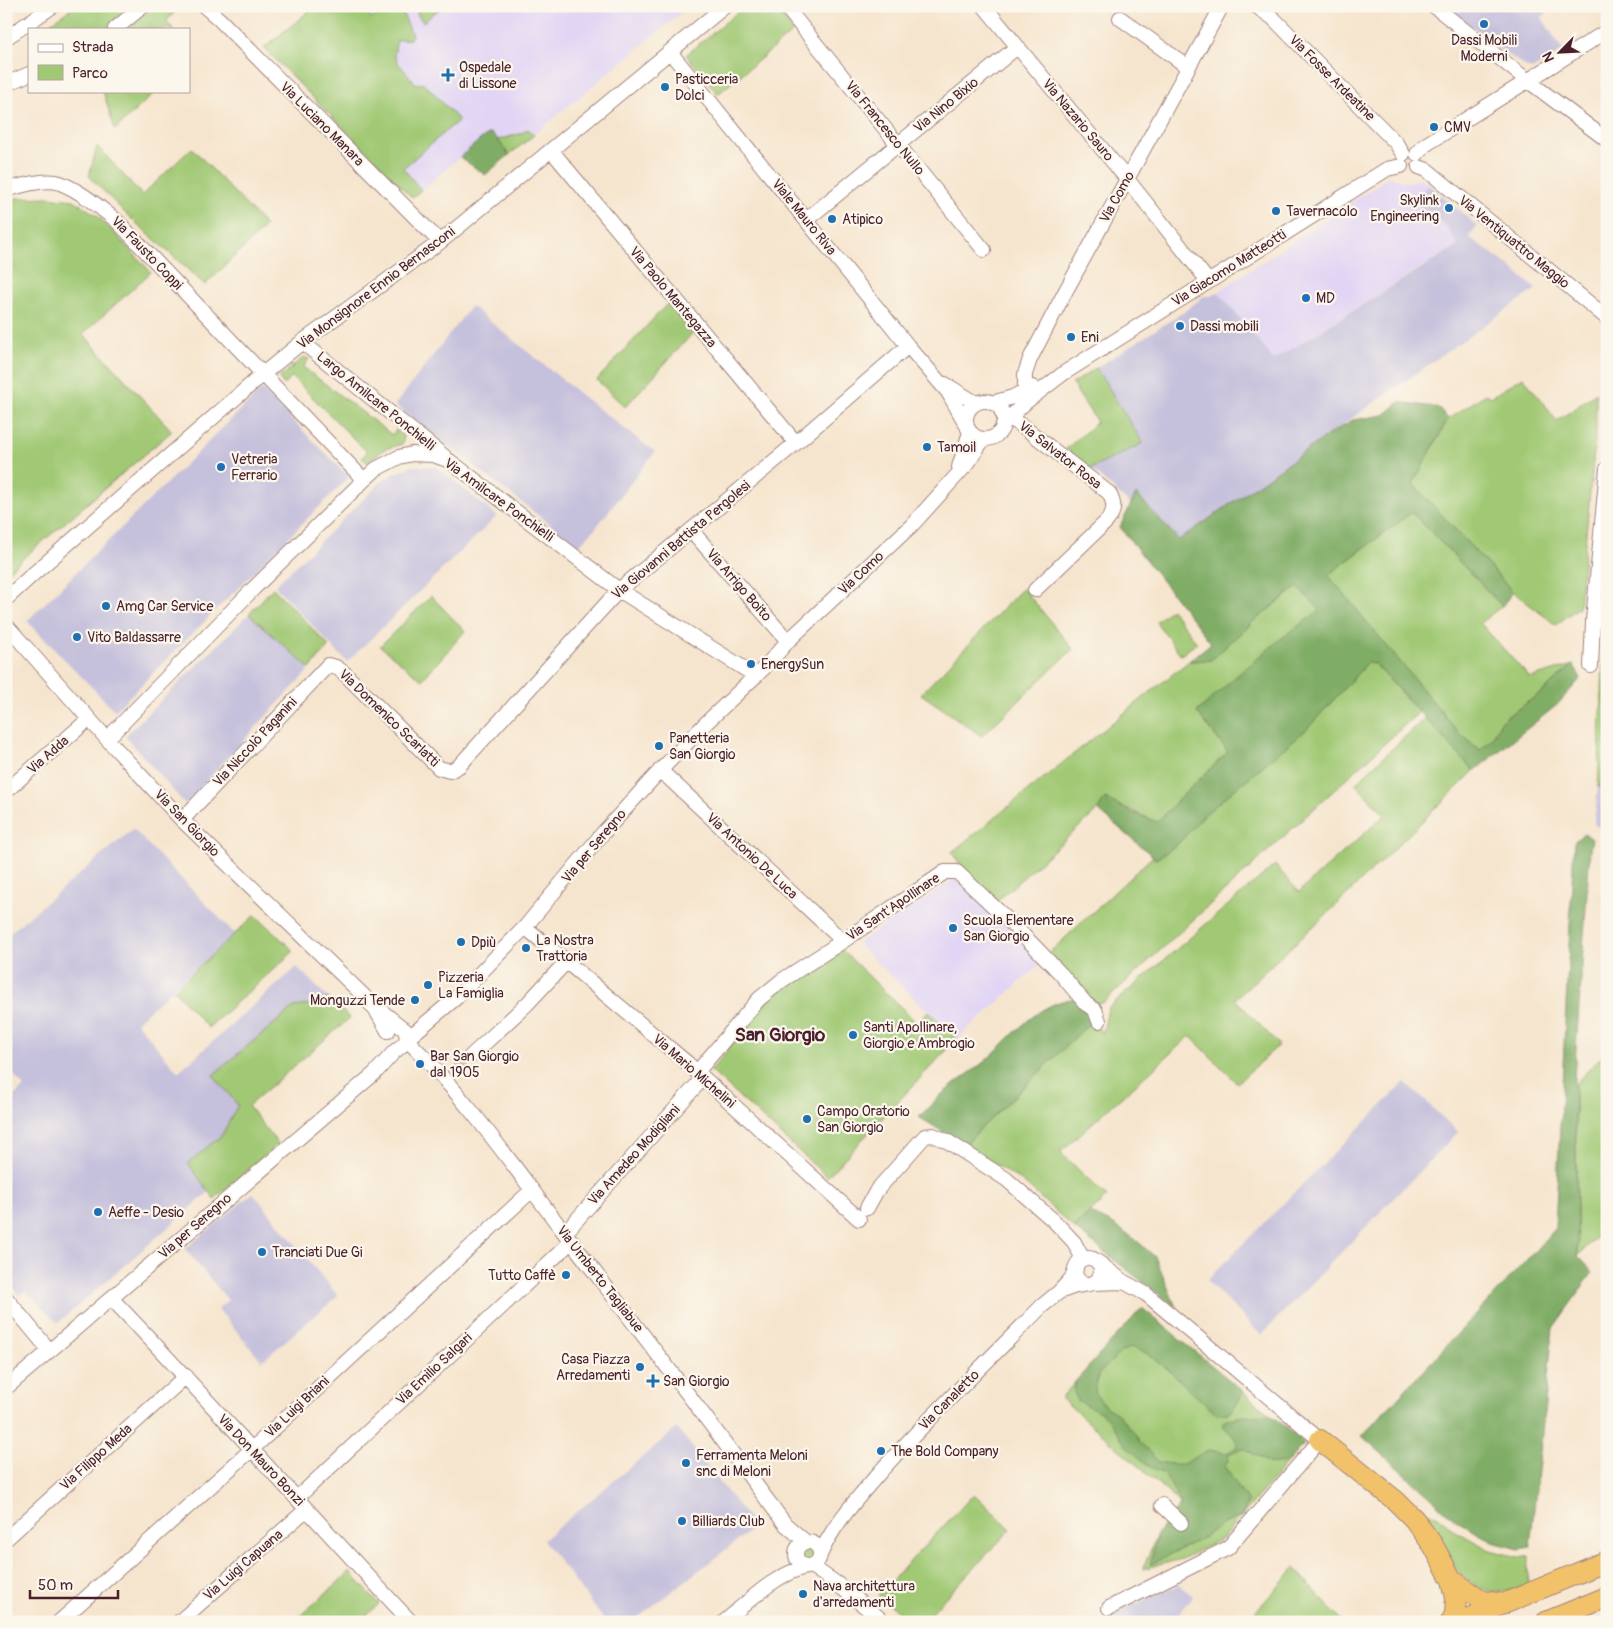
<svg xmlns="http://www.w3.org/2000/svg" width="1613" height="1628" font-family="Pangolin,sans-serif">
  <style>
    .built { fill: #e1d4f4 }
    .industrial { fill: #c5c0db }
    .green { fill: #a1c975; stroke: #767450 }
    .forest { fill: #80ad66; stroke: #656648 }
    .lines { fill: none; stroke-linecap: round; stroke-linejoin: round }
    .minor-tunnel { stroke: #d4bdad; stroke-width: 14; stroke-dasharray: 14 7; stroke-linecap: butt }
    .minor-casing { stroke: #a0827c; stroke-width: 16 }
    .highway-casing { stroke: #a0827c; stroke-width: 22 }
    .minor { stroke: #fff; stroke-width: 14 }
    .highway { stroke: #f2c26a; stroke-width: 20 }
    .poi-dot { fill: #1f6fb2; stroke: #fbf7ec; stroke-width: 2 }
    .labels { text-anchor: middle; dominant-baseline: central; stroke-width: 4.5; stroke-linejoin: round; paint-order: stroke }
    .poi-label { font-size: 14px; fill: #4a1f2b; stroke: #fbf7ec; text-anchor: start }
    .street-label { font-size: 14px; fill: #4a1f2b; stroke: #fbf7ec }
    .district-label { font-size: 19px; font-weight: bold; fill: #4a1f2b; stroke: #fbf7ec }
  </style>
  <rect width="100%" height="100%" fill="#fbf7ec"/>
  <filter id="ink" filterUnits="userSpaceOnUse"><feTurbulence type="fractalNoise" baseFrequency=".02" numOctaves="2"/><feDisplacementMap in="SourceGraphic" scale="10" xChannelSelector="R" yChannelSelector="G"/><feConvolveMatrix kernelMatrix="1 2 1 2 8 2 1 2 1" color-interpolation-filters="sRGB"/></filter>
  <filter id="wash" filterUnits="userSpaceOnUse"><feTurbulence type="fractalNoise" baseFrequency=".0096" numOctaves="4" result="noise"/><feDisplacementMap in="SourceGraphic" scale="20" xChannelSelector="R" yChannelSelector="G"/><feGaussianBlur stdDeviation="1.12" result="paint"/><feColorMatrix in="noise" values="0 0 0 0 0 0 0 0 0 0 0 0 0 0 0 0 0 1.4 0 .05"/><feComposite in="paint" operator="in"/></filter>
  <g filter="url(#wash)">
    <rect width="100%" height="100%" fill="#f6e5ce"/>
    <path class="built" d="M315 6H689L485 175 460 157 412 198 264 48Z
      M1389 177 1409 183 1420 178 1428 184 1414 202 1446 226 1458 244 1274 360 1218 292Z
      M956 878 1044 961 957 1039 857 943Z"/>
    <path class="industrial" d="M1447 6H1552L1542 18 1563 51 1532 69 1526 67 1499 49Z
      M1428 184 1477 226 1469 237 1509 266 1536 289 1179 540 1136 495 1131 505 1091 469 1142 442 1096 368 1185 311 1204 296H1211L1218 292 1274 360 1458 245 1446 226 1414 202Z
      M471 306 585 398 655 452 594 530 578 546 395 405Z
      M262 389 349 477 115 711 27 621Z
      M412 466 436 467 445 473 497 516 347 662 275 586 380 483 395 473Z
      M249 614 310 669 185 804 125 736Z
      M1607 779V833L1594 824 1598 788Z
      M133 829 235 934 136 1022 178 1072 297 967 328 998 315 1004 294 1007 213 1075 238 1105 222 1135 188 1163 209 1192 58 1323 25 1291 19 1295 6 1280V1103L24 1087 6 1066V936Z
      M1405 1082 1458 1132 1261 1335 1207 1280Z
      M253 1193 338 1296 262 1361 218 1309 228 1300 185 1249Z
      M677 1428 755 1527 632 1622H606L543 1540Z
      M1179 1585 1193 1596 1180 1613 1189 1622H1108L1117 1612Z"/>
    <path class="green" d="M75 6H136L109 29H42Z
      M154 6H180L166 22 174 29H128Z
      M315 6H377L369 15 371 19C381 12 387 6 400 6L412 35 410 39 397 40 394 55 398 63 416 84 424 83 459 120 403 168 421 190 412 198 264 48Z
      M417 6H443L423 22 417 14Z
      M745 6H773L794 31 718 94 686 55Z
      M103 91H156L115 130Z
      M528 129 534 135 509 155 498 140 520 134Z
      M97 146 142 195 192 148 266 226 205 285 124 212 89 176Z
      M47 197 74 200 99 217 151 272 83 334 172 431 6 573V201L17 198Z
      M667 304 692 334 625 407 597 380Z
      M304 357 309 359 303 367 392 435 396 430 404 437 402 444 385 449 367 462 362 458 367 452 292 377 284 385 279 378Z
      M1096 368 1143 443 1091 469 1066 449 1097 422 1072 384Z
      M1523 377 1557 421 1596 393V431L1579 607 1556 625 1513 592 1413 484 1448 419 1486 394 1491 397Z
      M1412 512 1502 606 1480 623 1530 678 1573 665 1541 693 1502 720 1491 740 1480 750 1459 733 1328 575Z
      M1607 570V779L1598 788Z
      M1298 587 1321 610C1277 642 1237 676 1197 712L1228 752 1182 796 1157 822 1105 799 1098 810 997 901 962 869 952 852 1189 661 1211 660 1254 621Z
      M273 588 329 646 310 669 249 614Z
      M1023 588 1073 649 982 736 921 694Z
      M431 596 465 631 422 680 380 646Z
      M1171 609 1197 643 1181 655 1156 622Z
      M1367 663 1375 664 1419 712 1104 1002 1092 1004 1048 954 1152 857 1156 859 1179 843 1204 815 1307 729Z
      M1425 718 1474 771 1332 909 1235 999 1279 1045 1237 1083 1190 1036 1060 1152 1107 1197 1074 1228 1023 1182 964 1145 1092 1021 1103 1033 1108 1008 1275 865 1299 892 1385 815 1355 784Z
      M255 915 294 951 208 1028 174 990Z
      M842 950 917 1023 928 1011 957 1039 827 1177 711 1071 764 1003 786 986Z
      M328 998 350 1018 248 1106 278 1144 214 1199 188 1163 222 1135 238 1105 213 1075 294 1007 315 1004Z
      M1607 1051V1226L1578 1256 1575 1084Z
      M1142 1308 1304 1443 1223 1538 1182 1559 1143 1569 1157 1534 1181 1504 1061 1398Z
      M974 1494 1011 1529 922 1622H910L878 1595Z
      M1413 1505 1438 1516 1452 1529 1490 1550 1518 1557H1529L1528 1585 1517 1589 1494 1593 1476 1586 1458 1572Z
      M800 1554a8 8 0 1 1 16 0a8 8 0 1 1-16 0Z
      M1295 1568 1342 1622H1246Z
      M350 1572 379 1604 359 1622H293Z"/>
    <path class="forest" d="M490 133 495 136 509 155 485 175 460 157 481 139Z
      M1400 402 1439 408 1448 419 1413 484 1513 592 1502 606 1412 512 1328 575 1459 733 1480 750 1491 740 1502 720 1541 693 1573 665 1581 678 1557 705 1474 771 1375 664 1367 663 1307 729 1204 815 1179 843 1156 859 1098 810 1105 798 1131 812 1157 822 1182 796 1228 752 1197 712 1234 678 1278 641 1320 610 1297 587 1254 621 1211 660 1189 661 1211 643 1120 527 1136 494 1179 540 1331 433 1353 420 1384 415Z
      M1584 833 1592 839 1590 850 1574 1078 1578 1256 1593 1272 1553 1328 1530 1547 1518 1549 1493 1542 1457 1521 1362 1436 1535 1251 1555 1228 1574 842Z
      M1078 998 1092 1021 964 1145 919 1117C928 1108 937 1098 947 1090 959 1080 972 1072 984 1062 1013 1037 1037 1001 1078 998Z
      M1090 1213 1114 1225 1136 1240 1155 1257 1176 1307 1118 1263 1074 1228Z
      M1142 1308 1244 1392C1235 1404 1235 1416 1216 1414L1165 1367 1148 1354 1131 1347 1121 1352 1099 1374 1095 1385 1096 1395 1106 1407 1118 1414 1133 1431 1140 1442 1148 1451 1159 1462 1171 1464H1183L1208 1450 1226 1453 1236 1448 1237 1442 1233 1436 1223 1426V1422C1235 1414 1256 1416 1271 1415L1304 1443 1288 1462 1270 1464 1245 1449H1240L1229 1454 1228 1461 1225 1467 1248 1502 1241 1517 1221 1525 1204 1537 1150 1565 1157 1534 1181 1504 1166 1476 1148 1465 1125 1445 1110 1420 1100 1412 1077 1400 1074 1391 1075 1382Z"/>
  </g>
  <g filter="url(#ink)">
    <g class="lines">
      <path class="minor-tunnel" d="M454 1073 471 1056"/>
      <g class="minor-casing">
        <path id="minor" d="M204 6 219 19 440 242
          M785 6 984 250
          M984 6 1127 179 1208 281
          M1256 6 1273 18 1396 143 1403 154
          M1434 6 1527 80 1607 140
          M1120 18 1188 67
          M115 29 143 6
          M6 38 53 6
          M670 52 908 346 948 392 966 424
          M6 84 29 74
          M551 150 796 443
          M1417 154 1425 145 1607 31
          M1419 167 1427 170 1607 318
          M6 190C19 186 47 178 60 183 81 191 99 207 116 220L364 480
          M806 220 1017 47
          M302 342 445 457
          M945 384 976 403
          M1025 392V374L1030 359 1064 294 1222 6
          M966 420a19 19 0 1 1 38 0a19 19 0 1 1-38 0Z
          M992 403 1013 397 1032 387
          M1002 413 1025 428 1109 493C1115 504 1115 511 1107 521L1035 590
          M1003 424 1026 402 1064 373 1387 169 1401 166
          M959 467 970 432
          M691 530 788 641
          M7 598 31 576 263 374 302 342 440 242 725 6
          M6 625 107 739 182 820 364 996 377 1012 388 1031
          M1591 666 1593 621 1607 469
          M107 739 254 588 364 480 376 469 399 457 412 454 433 455 450 461 619 590 756 676
          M660 770 843 941
          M6 791 89 719
          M182 820 328 665 336 667 343 672 439 768 450 771 459 766 619 590 796 443 908 346
          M525 927 686 1062 859 1219
          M407 1039 457 997 525 927 603 833 656 775 706 723 765 667 788 641 912 525 968 463 980 444 985 439
          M407 1040C466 1097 513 1166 563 1231 638 1328 712 1425 785 1524L806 1542
          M471 1056 527 1004 566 962
          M697 1072 759 999 781 981 843 941 945 872H957L1007 919 1035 947 1061 974 1086 1004 1095 1010 1099 1021
          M867 1208 877 1190 925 1136 933 1135 947 1141 1006 1179 1054 1221 1074 1242 1083 1259
          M565 1233 703 1078
          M1075 1271a13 13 0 1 1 26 0a13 13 0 1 1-26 0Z
          M1076 1269 1071 1279 1059 1292 1076 1286 1088 1284
          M1093 1283 1124 1282 1098 1262
          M6 1298 49 1350
          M111 1298C213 1404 310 1515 411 1622
          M6 1388 375 1073 394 1052 405 1043 407 1037 405 1030 370 1002
          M297 1498 572 1241
          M1162 1505 1181 1523
          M6 1539 186 1376
          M796 1554a12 12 0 1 1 24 0a12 12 0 1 1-24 0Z
          M820 1555C834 1523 858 1498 880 1472 931 1415 988 1361 1042 1306L1059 1292
          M811 1566 836 1583 884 1622
          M1109 1608 1228 1548 1320 1440 1146 1294 1124 1282
          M59 1622 251 1450 532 1190
          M179 1622 307 1509
          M724 1622C748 1602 776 1573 807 1567"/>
      </g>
      <g class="highway-casing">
        <path id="highway" d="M1320 1440 1396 1501 1414 1519 1433 1545 1452 1580 1456 1598 1455 1614 1451 1622
          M1452 1580 1483 1601 1504 1604
          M1460 1622 1607 1561
          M1546 1622 1607 1597"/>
      </g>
      <use href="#minor" class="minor"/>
      <use href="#highway" class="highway"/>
    </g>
  </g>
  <g class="poi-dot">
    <circle cx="1484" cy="24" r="5"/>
    <path d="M445.5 67.5h5v5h5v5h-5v5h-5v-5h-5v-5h5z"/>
    <circle cx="665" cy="87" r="5"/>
    <circle cx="1434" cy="127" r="5"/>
    <circle cx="1449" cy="208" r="5"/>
    <circle cx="1276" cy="211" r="5"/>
    <circle cx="832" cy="219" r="5"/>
    <circle cx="1306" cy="298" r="5"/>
    <circle cx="1180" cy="326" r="5"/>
    <circle cx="1071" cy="337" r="5"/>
    <circle cx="927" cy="447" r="5"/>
    <circle cx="221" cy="467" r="5"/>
    <circle cx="106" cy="606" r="5"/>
    <circle cx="77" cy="637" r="5"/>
    <circle cx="751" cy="664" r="5"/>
    <circle cx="659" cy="746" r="5"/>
    <circle cx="953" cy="928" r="5"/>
    <circle cx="461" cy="942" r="5"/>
    <circle cx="526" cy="948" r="5"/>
    <circle cx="428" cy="985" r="5"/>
    <circle cx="415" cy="1000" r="5"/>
    <circle cx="853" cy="1035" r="5"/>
    <circle cx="420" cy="1064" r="5"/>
    <circle cx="807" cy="1119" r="5"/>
    <circle cx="98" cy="1212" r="5"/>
    <circle cx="262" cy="1252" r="5"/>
    <circle cx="566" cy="1275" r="5"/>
    <circle cx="640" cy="1367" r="5"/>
    <path d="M650.5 1373.5h5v5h5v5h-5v5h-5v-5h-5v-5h5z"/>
    <circle cx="881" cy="1451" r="5"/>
    <circle cx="686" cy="1463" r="5"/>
    <circle cx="682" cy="1521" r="5"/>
    <circle cx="803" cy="1594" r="5"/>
  </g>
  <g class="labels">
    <g class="poi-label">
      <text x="1484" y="40" text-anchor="middle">Dassi Mobili<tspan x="1484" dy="16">Moderni</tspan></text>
      <text x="459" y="67">Ospedale<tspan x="459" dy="16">di Lissone</tspan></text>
      <text x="675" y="79">Pasticceria<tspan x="675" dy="16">Dolci</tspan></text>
      <text x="1444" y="127">CMV</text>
      <text x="1439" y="200" text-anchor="end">Skylink<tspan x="1439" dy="16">Engineering</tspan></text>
      <text x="1286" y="211">Tavernacolo</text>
      <text x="842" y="219">Atipico</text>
      <text x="1316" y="298">MD</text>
      <text x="1190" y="326">Dassi mobili</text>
      <text x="1081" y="337">Eni</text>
      <text x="937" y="447">Tamoil</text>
      <text x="231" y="459">Vetreria<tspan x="231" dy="16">Ferrario</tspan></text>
      <text x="116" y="606">Amg Car Service</text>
      <text x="87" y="637">Vito Baldassarre</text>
      <text x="761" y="664">EnergySun</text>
      <text x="669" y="738">Panetteria<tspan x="669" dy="16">San Giorgio</tspan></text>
      <text x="963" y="920">Scuola Elementare<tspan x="963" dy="16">San Giorgio</tspan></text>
      <text x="536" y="940">La Nostra<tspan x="536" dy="16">Trattoria</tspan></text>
      <text x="471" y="942">Dpiù</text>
      <text x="438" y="977">Pizzeria<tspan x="438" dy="16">La Famiglia</tspan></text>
      <text x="405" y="1000" text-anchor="end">Monguzzi Tende</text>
      <text x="863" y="1027">Santi Apollinare,<tspan x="863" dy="16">Giorgio e Ambrogio</tspan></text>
      <text x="430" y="1056">Bar San Giorgio<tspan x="430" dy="16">dal 1905</tspan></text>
      <text x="817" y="1111">Campo Oratorio<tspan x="817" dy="16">San Giorgio</tspan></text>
      <text x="108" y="1212">Aeffe - Desio</text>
      <text x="272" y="1252">Tranciati Due Gi</text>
      <text x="556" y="1275" text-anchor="end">Tutto Caffè</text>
      <text x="630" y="1359" text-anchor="end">Casa Piazza<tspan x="630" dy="16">Arredamenti</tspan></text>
      <text x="663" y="1381">San Giorgio</text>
      <text x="891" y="1451">The Bold Company</text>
      <text x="696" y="1455">Ferramenta Meloni<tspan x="696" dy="16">snc di Meloni</tspan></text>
      <text x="692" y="1521">Billiards Club</text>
      <text x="813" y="1586">Nava architettura<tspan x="813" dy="16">d'arredamenti</tspan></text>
    </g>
    <g class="street-label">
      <text transform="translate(1332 78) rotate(45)">Via Fosse Ardeatine</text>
      <text transform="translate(946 105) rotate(-39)">Via Nino Bixio</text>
      <text transform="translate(1078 120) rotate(50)">Via Nazario Sauro</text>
      <text transform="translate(322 124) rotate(45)">Via Luciano Manara</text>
      <text transform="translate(885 128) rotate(51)">Via Francesco Nullo</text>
      <text transform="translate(1117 197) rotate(-61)">Via Como</text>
      <text transform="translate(804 217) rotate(51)">Viale Mauro Riva</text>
      <text transform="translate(1514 242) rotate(39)">Via Ventiquattro Maggio</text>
      <text transform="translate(147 253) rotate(46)">Via Fausto Coppi</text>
      <text transform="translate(1229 268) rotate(-32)">Via Giacomo Matteotti</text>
      <text transform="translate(376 288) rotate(-37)">Via Monsignore Ennio Bernasconi</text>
      <text transform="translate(673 297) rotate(50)">Via Paolo Mantegazza</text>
      <text transform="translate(376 401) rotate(39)">Largo Amilcare Ponchielli</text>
      <text transform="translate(1060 455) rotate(38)">Via Salvator Rosa</text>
      <text transform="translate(499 500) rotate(36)">Via Amilcare Ponchielli</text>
      <text transform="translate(681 540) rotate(-40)">Via Giovanni Battista Pergolesi</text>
      <text transform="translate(861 573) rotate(-43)">Via Como</text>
      <text transform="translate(739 585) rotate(49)">Via Arrigo Boito</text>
      <text transform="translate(389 718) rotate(44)">Via Domenico Scarlatti</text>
      <text transform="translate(255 742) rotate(-47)">Via Niccolò Paganini</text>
      <text transform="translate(48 755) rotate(-41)">Via Adda</text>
      <text transform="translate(187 823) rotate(46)">Via San Giorgio</text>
      <text transform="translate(594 846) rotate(-50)">Via per Seregno</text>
      <text transform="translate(752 856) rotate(43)">Via Antonio De Luca</text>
      <text transform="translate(893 907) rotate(-34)">Via Sant'Apollinare</text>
      <text transform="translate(694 1071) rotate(41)">Via Mario Michelini</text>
      <text transform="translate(634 1155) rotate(-48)">Via Amedeo Modigliani</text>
      <text transform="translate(195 1226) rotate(-41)">Via per Seregno</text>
      <text transform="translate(600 1279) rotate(52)">Via Umberto Tagliabue</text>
      <text transform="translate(434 1369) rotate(-43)">Via Emilio Salgari</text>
      <text transform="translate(949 1400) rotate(-45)">Via Canaletto</text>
      <text transform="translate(297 1407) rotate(-43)">Via Luigi Briani</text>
      <text transform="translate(96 1457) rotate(-42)">Via Filippo Meda</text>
      <text transform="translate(261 1460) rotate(47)">Via Don Mauro Bonzi</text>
      <text transform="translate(243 1565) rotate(-41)">Via Luigi Capuana</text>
    </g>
    <g class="district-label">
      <text x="780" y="1035">San Giorgio</text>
    </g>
  </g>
  <rect width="1613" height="1628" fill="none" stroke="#fbf7ec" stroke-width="25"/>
  <rect x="28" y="28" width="162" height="65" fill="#fbf7ec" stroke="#b4a19f"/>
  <rect x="38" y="44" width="25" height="8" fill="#ffffff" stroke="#b4a19f"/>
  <text x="72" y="52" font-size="15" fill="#4a1f2b">Strada</text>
  <rect x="38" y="65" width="25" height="15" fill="#a1c975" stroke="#b4a19f"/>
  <text x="72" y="78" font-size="15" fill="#4a1f2b">Parco</text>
  <g transform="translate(1560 52) rotate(246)" stroke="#fbf7ec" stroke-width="4" paint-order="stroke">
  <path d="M0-4L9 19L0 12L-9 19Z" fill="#4a1f2b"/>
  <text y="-8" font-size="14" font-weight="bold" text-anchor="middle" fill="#4a1f2b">N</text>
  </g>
  <path d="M30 1590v8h88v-8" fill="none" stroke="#4a1f2b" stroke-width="2.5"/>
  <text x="38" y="1590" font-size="15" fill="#4a1f2b" stroke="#fbf7ec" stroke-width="4" paint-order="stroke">50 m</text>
</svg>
